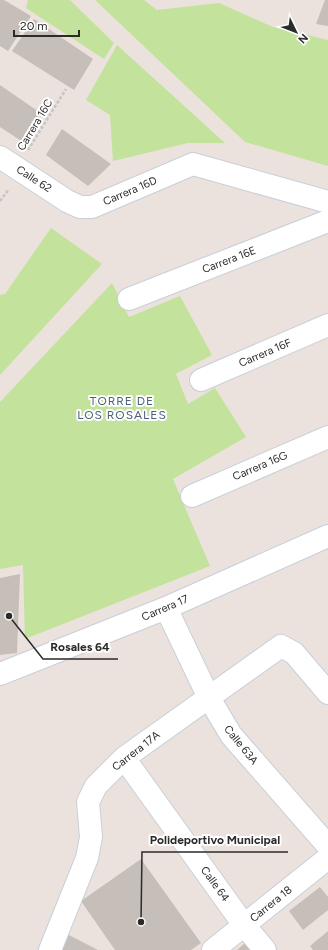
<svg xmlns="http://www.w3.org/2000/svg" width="328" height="950" font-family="Figtree,sans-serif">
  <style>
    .green { fill: #c3e29b }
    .building { fill: #c5beb9 }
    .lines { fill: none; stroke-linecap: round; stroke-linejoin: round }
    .minor-casing { stroke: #c8cfd8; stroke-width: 24 }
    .path { stroke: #c4c4c4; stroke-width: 2.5; stroke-dasharray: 3 2; stroke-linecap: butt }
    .minor { stroke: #fff; stroke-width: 22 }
    .labels { text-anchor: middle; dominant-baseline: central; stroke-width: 4; stroke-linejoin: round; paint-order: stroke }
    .street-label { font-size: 11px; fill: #2b2b2b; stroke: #fff }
    .neighbourhood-label { font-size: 12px; letter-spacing: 1px; fill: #4c5f7b; stroke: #fff }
    .leader { fill: none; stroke: #2b2b2b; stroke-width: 1.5 }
    .callout-dot { fill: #2b2b2b; stroke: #fff; stroke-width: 1.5 }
    .callout-label { font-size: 12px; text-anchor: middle; font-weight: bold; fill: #2b2b2b; stroke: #fff; stroke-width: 4; stroke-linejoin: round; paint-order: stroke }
  </style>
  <rect width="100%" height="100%" fill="#ece2dd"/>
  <path class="green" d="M28 0H70L114 43 104 59 26 8Z
    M95 0H144L157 10 219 3 273 27 328 40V166L245 142Z
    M117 45 225 143H188L113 161 110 115 86 100Z
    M51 228 102 264 0 375V295L5 294Z
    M112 283 129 317 180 296 212 355 176 374 188 404 215 388 246 437 173 479 210 566 25 639 23 565 0 569V402Z"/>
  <path class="building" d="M0 0H4L31 16 8 51 0 46Z
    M325 0H328V26L316 24Z
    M34 19 93 59 74 90 12 51Z
    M0 85 42 114 23 142 0 127Z
    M62 129 111 164 88 186 46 155Z
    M20 574 17 653 0 655V578Z
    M141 859 201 943 191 950H115L81 901Z
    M320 887 328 897V910L303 930 289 911Z
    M328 931V950H313L310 946Z
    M65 933 98 950H57Z
    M245 943 251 950H237Z"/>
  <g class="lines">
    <g class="minor-casing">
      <path id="minor" d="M0 157 67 201 80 207H92L193 164 328 202
        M129 299 328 221
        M201 380 328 325
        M192 496 328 437
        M166 608 209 698 231 735 328 846
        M0 674 166 608 328 536
        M124 758 244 925 265 950
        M50 950 87 858 91 837 88 802 96 786 124 758 281 646 294 653 328 693
        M213 950 328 858"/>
    </g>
    <path class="path" d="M28 150 66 89
      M0 201 9 189"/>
    <use href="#minor" class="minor"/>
  </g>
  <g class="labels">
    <g class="street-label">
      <text transform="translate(35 125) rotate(-59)">Carrera 16C</text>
      <text transform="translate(34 179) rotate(33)">Calle 62</text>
      <text transform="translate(130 191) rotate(-23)">Carrera 16D</text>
      <text transform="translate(229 260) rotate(-21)">Carrera 16E</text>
      <text transform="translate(265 353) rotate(-23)">Carrera 16F</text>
      <text transform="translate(260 466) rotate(-23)">Carrera 16G</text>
      <text transform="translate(165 608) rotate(-23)">Carrera 17</text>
      <text transform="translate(241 745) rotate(51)">Calle 63A</text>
      <text transform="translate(136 751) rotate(-38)">Carrera 17A</text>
      <text transform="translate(215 884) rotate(54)">Calle 64</text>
      <text transform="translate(271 904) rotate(-39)">Carrera 18</text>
    </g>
    <g class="neighbourhood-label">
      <text x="122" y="401">TORRE DE<tspan x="122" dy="14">LOS ROSALES</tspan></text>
    </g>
  </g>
  <path class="leader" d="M9 616L43 659H118M141 922L142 852H288"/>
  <g class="callout-dot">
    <circle cx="9" cy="616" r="4"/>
    <circle cx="141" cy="922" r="4"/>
  </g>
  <g class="callout-label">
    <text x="80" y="651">Rosales 64</text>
    <text x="215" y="844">Polideportivo Municipal</text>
  </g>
  <g transform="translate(296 32) rotate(133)" stroke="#ffffff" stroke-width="3" paint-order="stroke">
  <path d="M0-3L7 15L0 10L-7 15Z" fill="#2b2b2b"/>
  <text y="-6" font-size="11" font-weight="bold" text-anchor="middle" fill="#2b2b2b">N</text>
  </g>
  <path d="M14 30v6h65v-6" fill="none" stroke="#2b2b2b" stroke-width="2"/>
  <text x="20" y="30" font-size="12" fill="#2b2b2b" stroke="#ffffff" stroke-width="3" paint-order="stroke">20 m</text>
</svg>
